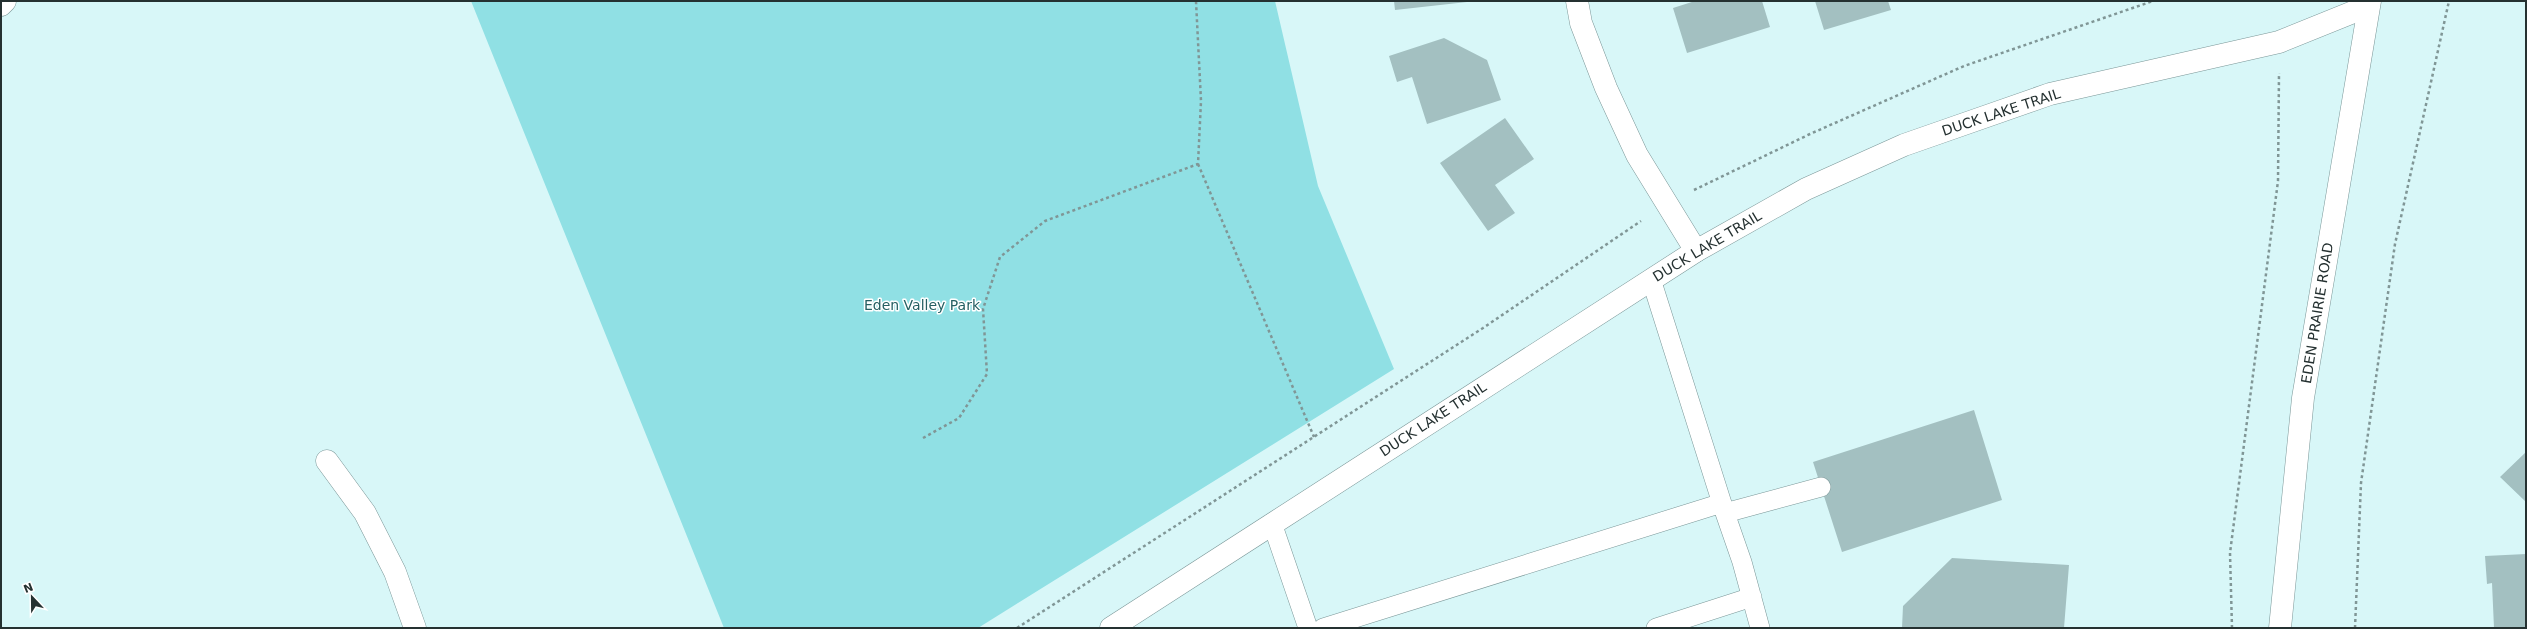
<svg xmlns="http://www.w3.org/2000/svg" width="2527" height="629" font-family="'DejaVu Sans',sans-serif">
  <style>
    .green { fill: #90e0e4 }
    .building { fill: #a3c0c1 }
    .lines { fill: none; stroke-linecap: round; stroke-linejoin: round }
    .service-casing { stroke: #7b9798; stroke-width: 20 }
    .minor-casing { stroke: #7b9798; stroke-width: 23 }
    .tertiary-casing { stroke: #7b9798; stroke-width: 23 }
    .secondary-casing { stroke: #7b9798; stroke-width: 23 }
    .path { stroke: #809696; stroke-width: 2.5; stroke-dasharray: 3 3; stroke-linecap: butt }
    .service { stroke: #fff; stroke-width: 19 }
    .minor { stroke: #fff; stroke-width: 22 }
    .tertiary { stroke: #fff; stroke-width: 22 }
    .secondary { stroke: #fff; stroke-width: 22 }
    .labels { text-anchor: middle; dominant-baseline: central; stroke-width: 3; stroke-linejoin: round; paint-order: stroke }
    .street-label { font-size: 14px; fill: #253131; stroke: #fff }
    .park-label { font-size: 14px; fill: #245f62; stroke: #fff }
  </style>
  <rect width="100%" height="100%" fill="#d8f7f8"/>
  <path class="green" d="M471 1H1275L1318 186 1394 369 978 628H724Z"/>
  <path class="building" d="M1394 1H1467V2L1395 10Z
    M1695 1H1762L1770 27 1687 53 1673 8Z
    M1815 1H1888L1891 10 1824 30Z
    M1444 38 1487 60 1501 100 1427 124 1412 77 1397 82 1389 56Z
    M1505 118 1534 159 1495 185 1515 213 1488 231 1440 163Z
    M1974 410 2002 500 1842 552 1813 462Z
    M2526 452V502L2500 477Z
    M2526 554V628H2494L2492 583 2487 584 2485 556Z
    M1952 558 2069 565 2064 628H1902L1903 606Z"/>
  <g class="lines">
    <g class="service-casing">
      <path id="service" d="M1651 279 1725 513 1821 487
        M1725 513 1742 562 1760 628
        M1272 523 1308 628
        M1323 628 1722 503
        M1656 628 1752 597"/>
    </g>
    <g class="minor-casing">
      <path id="minor" d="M1577 1 1581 23 1606 88 1637 155 1696 251
        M1 5 5 1
        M327 461 365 513 395 572 415 628"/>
    </g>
    <g class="tertiary-casing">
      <path id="tertiary" d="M1111 628 1696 251 1806 189 1904 145 2050 94 2279 42 2368 6"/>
    </g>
    <g class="secondary-casing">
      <path id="secondary" d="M2280 628 2303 398 2370 1"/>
    </g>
    <path class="path" d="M1198 164 1314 437
      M1694 190 1810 134 1964 66 2153 1
      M923 438 959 418 987 374 983 309 1000 257 1045 221 1198 164 1201 101 1196 1
      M1017 628 1483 328 1641 221
      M2232 628 2230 553 2278 181 2279 73
      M2355 628 2361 483 2395 244 2449 1"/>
    <use href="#service" class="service"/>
    <use href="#minor" class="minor"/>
    <use href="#tertiary" class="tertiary"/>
    <use href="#secondary" class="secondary"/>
  </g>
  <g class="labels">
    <g class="street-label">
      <text transform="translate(2001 112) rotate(-18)">DUCK LAKE TRAIL</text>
      <text transform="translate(1707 246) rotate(-31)">DUCK LAKE TRAIL</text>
      <text transform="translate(2317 313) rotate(-81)">EDEN PRAIRIE ROAD</text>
      <text transform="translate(1433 419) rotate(-33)">DUCK LAKE TRAIL</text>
    </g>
    <g class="park-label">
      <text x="922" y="305">Eden Valley Park</text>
    </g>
  </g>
  <rect width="2527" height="629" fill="none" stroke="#253131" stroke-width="4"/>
  <g transform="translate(32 597) rotate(338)" stroke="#ffffff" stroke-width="3" paint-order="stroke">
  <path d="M0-3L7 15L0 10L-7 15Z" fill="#253131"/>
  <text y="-6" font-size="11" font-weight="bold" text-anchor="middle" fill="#253131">N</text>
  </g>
</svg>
